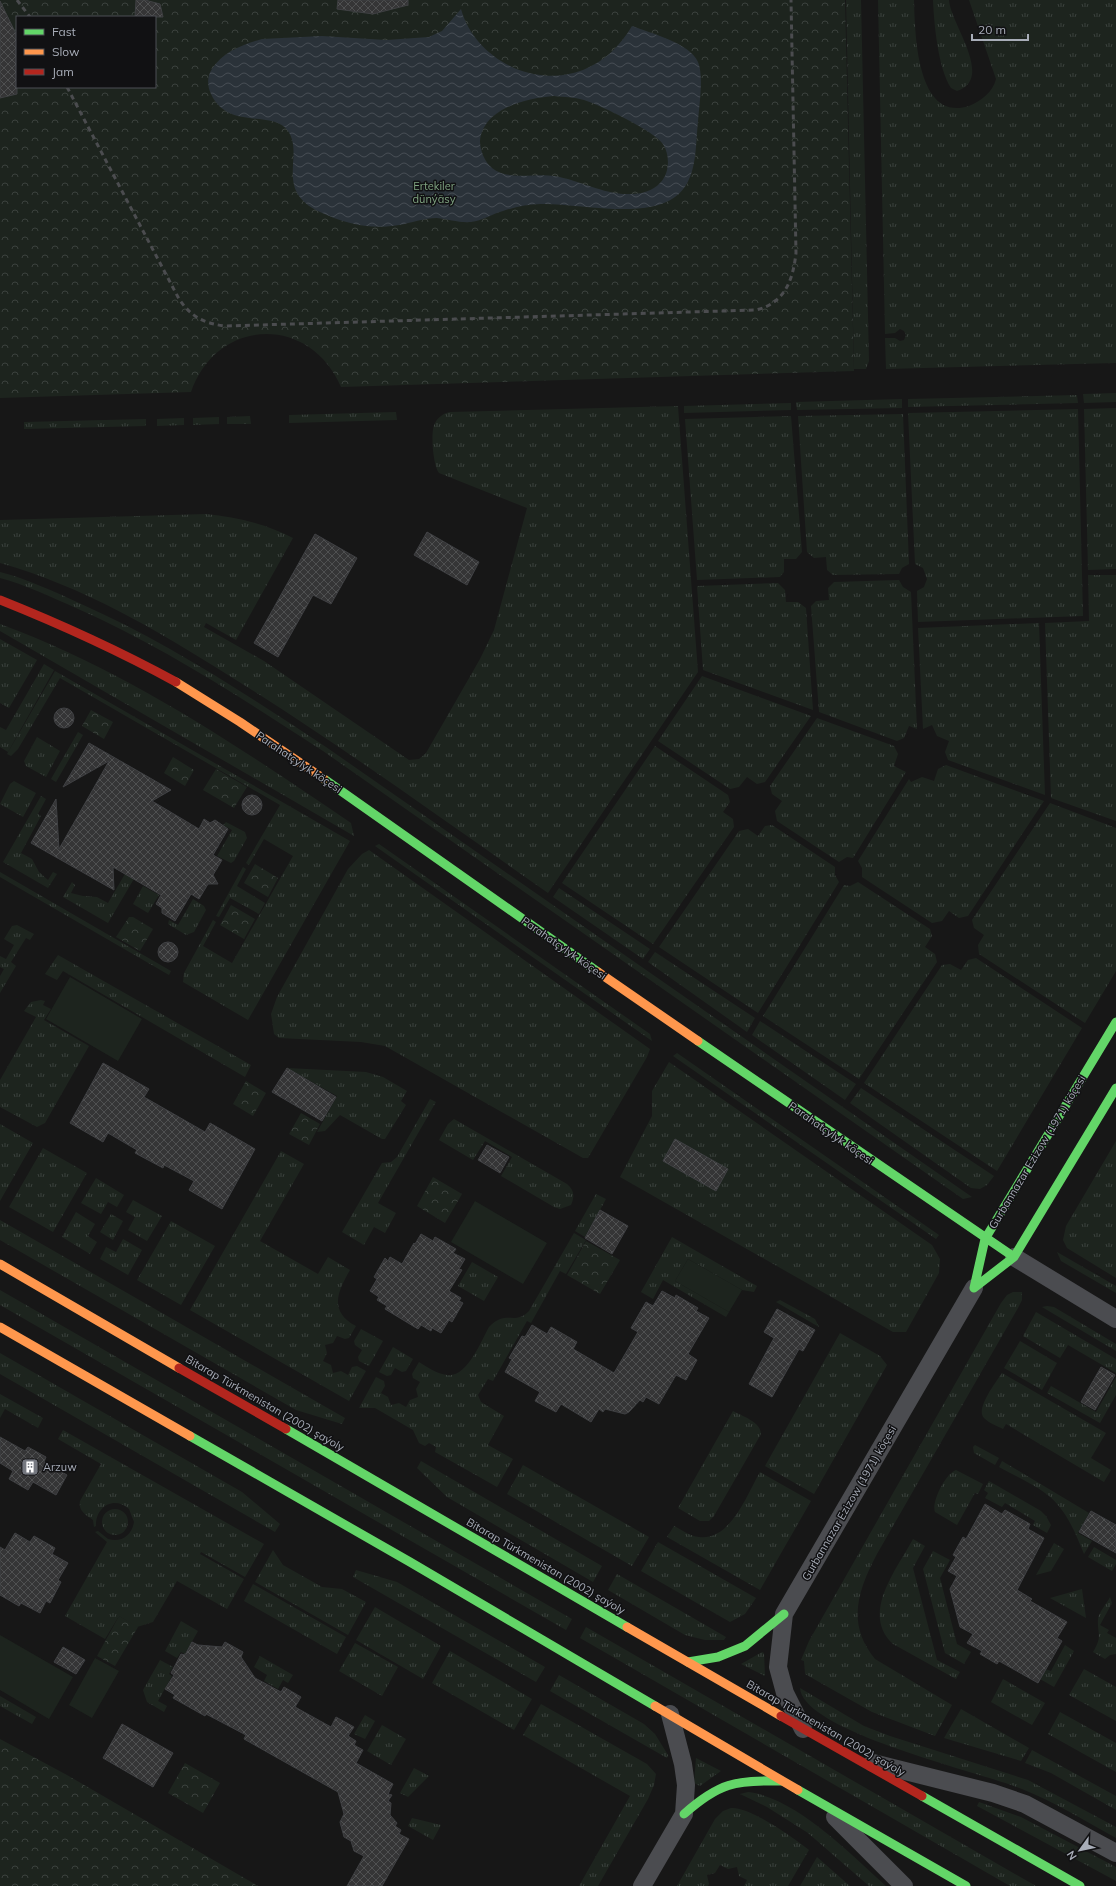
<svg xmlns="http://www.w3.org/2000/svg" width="1116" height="1886" font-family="Mulish,sans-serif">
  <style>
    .grass { fill: url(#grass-tufts) }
    .park { fill: url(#park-crowns); fill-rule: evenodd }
    .garden { fill: #1d241e }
    .water { fill: url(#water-waves); fill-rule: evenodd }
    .building { fill: url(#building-cross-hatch); stroke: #3f4043 }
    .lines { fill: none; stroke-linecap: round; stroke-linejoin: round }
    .street { stroke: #4b4c50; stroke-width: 18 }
    .fast { stroke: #63d668; stroke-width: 9 }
    .slow { stroke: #ff974d; stroke-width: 9 }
    .jam { stroke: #b3261e; stroke-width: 9 }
    .rail { stroke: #4b4c4f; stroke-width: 3; stroke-dasharray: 5 4; stroke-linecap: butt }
    .labels { text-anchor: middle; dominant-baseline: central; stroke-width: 3; stroke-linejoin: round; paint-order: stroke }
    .park-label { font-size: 11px; fill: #7fa381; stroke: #111113 }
    .street-label { font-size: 11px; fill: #a8adb8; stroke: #111113 }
    .poi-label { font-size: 11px; fill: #a8adb8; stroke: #111113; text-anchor: start }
  </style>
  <defs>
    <pattern id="grass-tufts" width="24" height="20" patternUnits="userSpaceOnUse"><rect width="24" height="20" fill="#1d241e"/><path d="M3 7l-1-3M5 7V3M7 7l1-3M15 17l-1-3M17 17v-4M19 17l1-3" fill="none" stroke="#3b413d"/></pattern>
    <pattern id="park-crowns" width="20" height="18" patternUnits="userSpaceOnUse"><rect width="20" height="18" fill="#1d241e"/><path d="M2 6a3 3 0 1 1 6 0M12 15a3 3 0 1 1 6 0" fill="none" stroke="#3b413d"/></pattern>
    <pattern id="water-waves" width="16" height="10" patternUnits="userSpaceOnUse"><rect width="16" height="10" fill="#2a3239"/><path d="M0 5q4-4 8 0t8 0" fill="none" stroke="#464d54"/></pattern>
    <pattern id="building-cross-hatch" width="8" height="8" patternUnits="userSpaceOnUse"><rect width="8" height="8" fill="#353536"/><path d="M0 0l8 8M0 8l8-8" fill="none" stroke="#4f5051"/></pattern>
  </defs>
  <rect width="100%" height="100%" fill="#171717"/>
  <path class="grass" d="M846 0H861L869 361 866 369H854Z
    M878 0H914C915 32 916 123 969 106 981 101 993 92 996 79L969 0H1116V357L1013 361 1116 357V363L886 369 885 338H895L900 341 904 340 906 335 904 331 900 329 895 333 885 334Z
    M933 0H949C950 23 995 79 957 91L951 88C938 68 934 24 933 0Z
    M1116 393V402L1084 403 1083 394Z
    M1077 395 1078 403 908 407V399Z
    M902 399V408L797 410 796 402Z
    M791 403V410L684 413V406Z
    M678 406 698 672 548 893C442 819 338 743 228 675 157 630 82 586 0 563V520L206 514C236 517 267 524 293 538L236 640 206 623 204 627 264 661 409 760 419 759 426 753 480 659 494 630 527 508 439 473C433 466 430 431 435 423 438 417 444 413 450 412Z
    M1116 408V569L1088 570 1084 409Z
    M1078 409 1083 616 918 622 917 591 924 587 927 579 923 568 915 564 908 413Z
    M396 412 397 420 289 423V415Z
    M903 414 909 564 902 568 899 574 833 575 827 570 826 557 814 558 807 552 798 416Z
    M250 416 251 424H227V417Z
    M791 416 802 552 796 559H784V572L780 577 697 580 685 419Z
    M219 417V424L193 425V418Z
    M184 418V425L157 426V419Z
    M146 419V426L24 429V422Z
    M0 572C27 579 53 591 79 603 167 642 246 694 326 747L972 1197 963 1199 323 751C243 699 164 647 76 608 51 597 26 585 0 578Z
    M1088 575H1116V821L1051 798 1045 623 1089 621Z
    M899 580 903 587 911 592 917 729 909 726 904 738 897 741 819 712 811 606 816 601 829 600 828 588 834 582Z
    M778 583 785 590 786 602H798L806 608 813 710 703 670 697 586Z
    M1039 623 1045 795 948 760 945 752 949 741 937 736 932 725 923 729 918 628Z
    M0 624C128 671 239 747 351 823L354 836 0 631Z
    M0 639 37 660 9 708 0 703Z
    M44 664 54 670 8 752 0 747V727L6 730Z
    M55 671 350 841 248 1020 183 982 184 973 213 920 216 922 203 946 232 963 293 856 264 839 249 865 246 863 280 805 60 678 18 749 11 756 7 754Z
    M702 676 811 716 765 782 757 784 747 777 739 787 730 789 658 741Z
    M817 718 894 746 898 754 894 766 906 772 853 858 847 857 839 862 777 821 775 811 782 801 772 794 770 786Z
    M78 732 83 735 56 782 51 779Z
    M37 737 60 751 46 777 26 766 24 761Z
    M655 746 728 795 730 802 723 812 733 819 734 827 653 944 562 883Z
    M946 765 1044 801 968 916 959 918 949 911 942 921 932 923 862 877V868L858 861 909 779 911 782 922 777 934 781 938 769Z
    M14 781 36 793 23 817 0 804 10 784Z
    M41 796 46 799 38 814 41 816 21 853 32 859 39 872 48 880 53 872 57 874 48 888 3 862Z
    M1050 803 1116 828V971L1085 1023 979 954 978 945 984 935 974 928 972 920Z
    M226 822 245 832 247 838 234 861 231 863 217 856 232 830 223 825Z
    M772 825 835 867V875L839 882 758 1013 659 947 739 831 748 829 758 836 765 826Z
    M379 844 650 1034 652 1041 375 846Z
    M369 850 650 1049 647 1057 588 1158H583L385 1046 361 1042 279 1038 274 1034 271 1014 277 997 348 869 362 854Z
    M129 867 138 872 108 923 63 897 72 882 75 885 71 893 83 896 97 897 108 903Z
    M243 867 246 869 237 886 265 903 259 914 230 898 219 917 216 916Z
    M0 872 171 971 169 975 0 877Z
    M858 882 930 929 932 936 925 947 935 954 937 962 859 1079 763 1016 844 885 850 886Z
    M143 886 159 895 148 913 133 904Z
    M559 888 650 949 643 959 553 897Z
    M193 899 204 906 206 910 194 932 186 935 168 924 169 920 178 925Z
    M17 925 34 934 30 940 26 938 11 962 16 966 0 993V976L4 969 0 967V956L6 959 14 945 4 939 12 926Z
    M655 952 755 1018 747 1032 648 962Z
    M58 955 251 1065 245 1077 63 971 57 980 45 974Z
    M976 958 1082 1028 997 1171 864 1083 942 965 950 964 961 970 968 960Z
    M41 1000 45 1001 43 1005 51 1009 44 1020 89 1046 45 1123 37 1127 0 1107V1080L36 1017 24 1011 31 1002Z
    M760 1021 856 1084 845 1100 752 1035Z
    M677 1053 939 1235 936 1239 673 1056Z
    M669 1062 932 1245 940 1259 939 1273 906 1332H893L620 1177 652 1116V1091Z
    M287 1068 366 1072 383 1077 407 1091 401 1101 406 1105 385 1139H382L340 1115 325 1131 317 1132 337 1096Z
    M861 1088 994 1176 987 1185 980 1189 971 1188 850 1103Z
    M430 1099 436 1102 378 1203 396 1213 385 1233 374 1227 364 1245 342 1232 382 1163 391 1162 397 1157Z
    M454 1119 567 1184C574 1190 575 1196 571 1205L560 1209 554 1207 501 1176 512 1157 485 1141 473 1160 439 1140 448 1124Z
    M0 1124 33 1143 0 1201Z
    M1116 1141V1278L1067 1248 1063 1240 1066 1226Z
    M43 1148 87 1173 53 1232 9 1207Z
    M281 1151 304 1164 260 1241 318 1274 328 1257 350 1270C338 1291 328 1311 356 1326L349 1338 345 1339 337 1336 333 1343 325 1345 327 1353 323 1361 331 1365 333 1373 341 1371 348 1375 352 1367 357 1366 366 1371 349 1401 190 1310Z
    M96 1178 124 1195 117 1207 108 1202 101 1214 81 1203Z
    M596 1194 606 1199 585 1237 575 1231Z
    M133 1200 162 1216 147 1241 128 1230 135 1217 126 1212Z
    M76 1212 95 1224 88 1236 97 1242 90 1254 62 1237Z
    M111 1214 123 1221 113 1240 100 1232Z
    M0 1220 345 1418 342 1424 296 1410 0 1240Z
    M171 1221 215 1246 181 1305 137 1280Z
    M574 1233 586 1240 566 1274 560 1271 531 1323 527 1321 493 1381 488 1379 478 1395 481 1402 504 1416 488 1445 513 1459 497 1487 435 1452 436 1447 429 1443 425 1446 419 1443 413 1430 375 1408H359L376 1377 384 1381 385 1386 381 1393 388 1397 391 1405 399 1403 406 1407 410 1400 418 1397 416 1389 420 1382 413 1378 412 1374 419 1362C427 1367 437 1374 447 1375 467 1378 481 1341 489 1327 506 1309 515 1326 529 1311Z
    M672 1237 757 1286 754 1292 742 1290 688 1259 675 1281 729 1312 726 1317 663 1280 653 1299 641 1292Z
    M123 1239 142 1250 128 1275 100 1259 106 1247 116 1252Z
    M1057 1252 1116 1286V1293L1061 1261Z
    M472 1262 498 1277 484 1301 458 1286Z
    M0 1290 572 1619 566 1630 0 1305Z
    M1013 1292H1022V1300L1018 1308 877 1554C858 1590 846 1624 875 1659L952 1705 935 1736 872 1712 805 1674 804 1661 801 1660 809 1641 1001 1303 1007 1295Z
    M780 1300 815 1319 819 1327 776 1302Z
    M1047 1306 1054 1307 1116 1344V1351L1042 1307Z
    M1036 1312 1116 1359V1373L1068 1345 1060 1358 1023 1336Z
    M361 1329 383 1341 369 1366 359 1361 358 1357 362 1350 355 1345 354 1341Z
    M840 1333 880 1356 887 1365 814 1494 765 1466Z
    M1020 1341 1057 1363 1042 1390 1004 1368Z
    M393 1347 413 1359 406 1371 402 1372 395 1368 391 1375 387 1376 379 1372Z
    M0 1353 242 1492 280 1524 275 1532 0 1374Z
    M1002 1373 1106 1433 1091 1458 1111 1470 1104 1482 1006 1424 1003 1429C997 1426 989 1423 984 1418 975 1409 996 1382 1002 1373Z
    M1116 1377V1395L1100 1423 1047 1393 1051 1386 1096 1412Z
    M0 1394 43 1418 38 1428 5 1409 0 1418Z
    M733 1411C742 1416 761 1422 761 1434L714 1516 709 1521H700L678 1508Z
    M63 1430 264 1544 245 1577 201 1552 200 1554 244 1579 227 1609 177 1581 153 1622 137 1627 119 1616 105 1639 65 1616 107 1542 95 1532 98 1531 108 1539C122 1543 132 1535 134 1522L129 1509C114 1495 95 1507 96 1526L94 1527 93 1520C86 1515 78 1511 80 1501L101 1464 58 1439Z
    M975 1445 999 1458 995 1465 974 1453 973 1447Z
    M421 1461 602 1566 593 1582 447 1497 417 1468Z
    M1002 1461 1089 1513 1078 1533 1092 1541 1084 1554C1077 1537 1070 1519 1058 1505 1044 1488 1018 1478 999 1467Z
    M523 1465 649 1537 632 1566 507 1494Z
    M956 1470 983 1484 978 1494 975 1493 957 1525 935 1512C931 1502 946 1473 956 1470Z
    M760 1472 811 1501 760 1590 667 1537 674 1526C682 1530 690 1536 699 1537 731 1541 747 1494 760 1472Z
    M989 1481 1041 1511 1046 1516 1051 1525 1047 1533 1033 1525 1035 1521 1005 1503 1002 1507 985 1498 988 1493 984 1490Z
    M102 1522a13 13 0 1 1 26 0a13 13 0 1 1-26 0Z
    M913 1539 925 1546 913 1568 937 1660 960 1672 956 1679 893 1644C860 1614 897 1569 913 1539Z
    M658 1542 756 1598 745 1614 730 1622 641 1571Z
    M1054 1543 1064 1549 1051 1571 1036 1575Z
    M1094 1547 1116 1560V1564L1112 1571 1088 1557Z
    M273 1550 283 1565 322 1587 342 1589 366 1602 348 1635 255 1582Z
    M933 1551 950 1560 940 1578 957 1644 971 1652 964 1664 945 1653 923 1569Z
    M356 1570 397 1582 545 1667 536 1682 353 1577Z
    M617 1574 726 1637 724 1640H705L685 1635 608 1590Z
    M253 1584 346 1637 337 1654 244 1601Z
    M1082 1589 1086 1618 1050 1598Z
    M1110 1597 1112 1603 1100 1625 1109 1630 1107 1633 1116 1638V1654L1110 1655 1105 1659 1093 1652C1103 1636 1097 1634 1098 1619 1099 1612 1107 1603 1110 1597Z
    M375 1607 441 1646 423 1679 356 1640Z
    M181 1621 198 1631 185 1654 181 1652 177 1658 165 1651Z
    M586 1627 1036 1886H1010L580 1638Z
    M355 1643 398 1667 382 1696 339 1671Z
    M1065 1645 1074 1651 1054 1687 1040 1679 1045 1669 1051 1671Z
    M450 1651 532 1699 514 1730 432 1683Z
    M762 1652 764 1653 765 1676 741 1664Z
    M260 1656 293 1675 288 1683 283 1680 278 1689 264 1681 267 1675 254 1667Z
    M160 1660 173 1667 169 1674 172 1676 158 1701 167 1706 164 1712 147 1702 143 1690Z
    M1084 1669 1116 1687V1721L1069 1695Z
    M559 1675 644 1724 655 1734 668 1755 667 1758 550 1691Z
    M1003 1679 1045 1703 1032 1725 991 1702Z
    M800 1688 864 1726 890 1736 1028 1780 1116 1827V1838C1085 1821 1055 1802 1022 1789 984 1773 803 1732 800 1688Z
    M0 1696 36 1717 32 1724 0 1706Z
    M541 1704 647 1764 656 1774 654 1785 648 1799 598 1886H579L630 1796 523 1735Z
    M961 1709 1029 1748 1021 1761 944 1738Z
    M1060 1712 1116 1743V1772L1048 1734Z
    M365 1715 375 1721 365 1739 354 1734Z
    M382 1725 406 1739 391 1765 367 1751Z
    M1032 1750 1116 1796V1810L1051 1773 1025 1763Z
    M696 1758 721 1771 700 1786 694 1783Z
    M414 1768 429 1776 408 1797 400 1793Z
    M748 1792C795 1797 852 1855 886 1886H869L808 1833 767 1807 740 1794Z
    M979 1802 1021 1817 1116 1867V1881L977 1806Z
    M731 1808C749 1806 794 1838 809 1850L788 1886H744L747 1880 739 1876 737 1867 728 1869 720 1865 715 1873 707 1875 709 1884 708 1886H677L715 1819 723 1811Z
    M412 1818 441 1825 433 1840 408 1826Z
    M817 1857 850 1886H800Z"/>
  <path class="park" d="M0 0H845L854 371 341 387C310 314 217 317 191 392L0 398ZM17 17H155V87H17Z
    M91 710 113 722 104 739 82 726Z
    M173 757 194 770 185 786 164 773Z
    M216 769 247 787 234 808 203 790Z
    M255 864 278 878 268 897 244 883Z
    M231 905 255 919 244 939 220 925Z
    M129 917H133L153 929 140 951 116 937Z
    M246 1081 266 1093 253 1116 233 1104Z
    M301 1113 320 1124 309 1145 289 1134Z
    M433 1177 462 1194 445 1223 417 1206Z
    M586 1241 620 1260 600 1294 567 1275Z
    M119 1616 138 1627 115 1666 97 1656Z
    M0 1739 67 1775 258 1886H0Z
    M185 1763 220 1783 203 1813 168 1793Z"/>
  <path class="garden" d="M70 977 142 1019 118 1061 46 1019Z
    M475 1201 547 1243 523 1284 451 1242Z
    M688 1259 742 1290 729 1312 675 1281Z
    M0 1635 73 1677 49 1719 0 1690Z
    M95 1658 119 1671 92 1718 69 1705Z"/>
  <path class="water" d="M461 9C475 59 534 89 583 70 605 61 620 46 632 26 650 33 690 43 698 62 704 76 699 106 698 122 695 147 698 180 675 197 644 220 577 203 541 204 528 204 515 207 503 211 492 214 482 221 471 222 459 223 448 219 437 218 424 218 411 223 399 225 371 230 346 224 320 212 273 190 305 156 288 131 273 109 228 131 211 94 207 86 207 76 212 69 222 52 244 44 262 39L322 36 386 40 429 37 442 31ZM554 96C564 97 574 97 584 100 600 105 654 131 663 144 670 155 670 173 660 183 653 191 641 194 630 194 604 195 580 180 554 176 535 173 508 181 492 168 485 162 480 151 480 141 483 108 527 98 554 96Z"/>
  <path class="building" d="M136 0H145L160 4 163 17H135Z
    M338 0H408V5L373 14 337 9Z
    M0 1 17 36V94L0 98Z
    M427 532 479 562 467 585 414 555Z
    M315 534 357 558 331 604 313 595 278 657 254 643Z
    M54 718a10 10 0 1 1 20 0a10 10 0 1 1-20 0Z
    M89 743 171 790 152 801 199 829 204 819 210 823 215 820 228 829 213 855 222 860 213 875 218 884H208L199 899 191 894 175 921 162 913V908L156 904 161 895 113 867 114 890 31 843 56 799 59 849 109 761 63 787Z
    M242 805a10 10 0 1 1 20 0a10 10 0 1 1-20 0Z
    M158 952a10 10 0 1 1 20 0a10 10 0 1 1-20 0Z
    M103 1063 149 1089 144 1097 205 1132 210 1123 255 1149 222 1209 189 1190 194 1181 164 1165 163 1168 135 1153 137 1150 108 1133 103 1142 70 1123Z
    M287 1068 336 1097 322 1121 272 1092Z
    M675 1139 728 1169 716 1191 663 1161Z
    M487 1145 509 1157 500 1173 478 1160Z
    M600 1210 628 1226 612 1254 585 1238Z
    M421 1234 433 1241 435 1237 456 1249 453 1253 465 1259 459 1269 462 1270 449 1291 461 1298 459 1301 463 1303 452 1322 449 1320 441 1333 432 1328 431 1331 421 1325 418 1329 385 1309 387 1306 377 1300 379 1297 370 1291 377 1279 374 1277 385 1258 388 1261 390 1257 402 1264 414 1243 415 1244Z
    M662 1291 675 1298 676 1295 698 1308 696 1311 709 1318 688 1354 697 1360 686 1380 676 1375 659 1404 646 1397 643 1402 640 1400 629 1412 625 1414 605 1409 603 1412 599 1409 591 1422 561 1404 556 1412 535 1401 540 1392 505 1372 512 1359 509 1358 522 1336 525 1337 532 1325 547 1334 551 1327 577 1342 573 1349 614 1373 638 1332 631 1328 646 1302 653 1306Z
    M777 1309 815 1330 803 1351 799 1349 772 1397 749 1384 774 1338 764 1332Z
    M1101 1367 1115 1375 1095 1410 1081 1402Z
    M0 1437 25 1451 28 1447 46 1457 44 1462 67 1475 56 1495 33 1482 28 1490 9 1479 13 1471 0 1463Z
    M985 1504 1002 1514 1005 1510 1030 1524 1028 1529 1044 1538 1017 1590 1032 1599 1030 1601 1067 1622 1057 1638 1062 1641 1038 1683 999 1661 997 1664 980 1654 982 1651 967 1643 973 1634 960 1627 950 1589 957 1576 948 1571 956 1557 953 1555 963 1537 966 1539Z
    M1091 1511 1116 1525V1553L1079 1532Z
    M15 1533 30 1542 34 1536 55 1548 52 1554 68 1563 58 1580 61 1582 50 1603 46 1601 40 1613 21 1603 19 1606 0 1595V1547L5 1550Z
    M192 1642 198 1645 222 1647 225 1642 243 1652 241 1657 255 1678 281 1692 284 1687 301 1697 295 1707 331 1727 336 1717 354 1727 348 1736 356 1741 354 1745 363 1750 356 1763 393 1784 388 1794 392 1795 388 1801 391 1803 390 1815 397 1823 395 1826 401 1830 399 1834 409 1839 382 1886H347L364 1856 354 1851 351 1841 344 1837 340 1822 344 1814 338 1792 244 1739 246 1735 206 1714 205 1716 173 1698 175 1695 165 1689 174 1675 171 1673 181 1654 185 1655Z
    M63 1647 85 1660 76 1674 54 1662Z
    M122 1724 173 1753 153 1787 103 1758Z"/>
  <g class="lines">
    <path class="street" d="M1014 1257 1116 1319
      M803 1729 785 1693 778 1667 784 1614 974 1288
      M873 1763 993 1793 1025 1804 1116 1853
      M835 1817 904 1886
      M642 1886 684 1814 686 1785 683 1764 670 1714"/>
    <path class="fast" d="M324 779 598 972
      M698 1041 1014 1257
      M974 1288 985 1239 1116 1022
      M974 1288 1014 1257 1116 1088
      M286 1429 627 1627
      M190 1436 410 1562 655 1706
      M688 1662 718 1657 745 1646 784 1614
      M798 1790 966 1886
      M922 1796 1080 1886
      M684 1814C719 1783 735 1780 781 1781"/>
    <path class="slow" d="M176 682 240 722 324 779
      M598 972 698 1041
      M0 1264 179 1368
      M0 1327 190 1436
      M627 1627 781 1716
      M655 1706 798 1790"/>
    <path class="jam" d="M0 600C60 624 119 651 176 682
      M179 1368 286 1429
      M781 1716 922 1796"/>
    <path class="rail" d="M17 0 30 17
      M67 87 179 299C191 317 205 324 226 326L756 310C785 303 793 280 796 253L791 0"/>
  </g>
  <defs>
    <g id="building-square" transform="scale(0.9)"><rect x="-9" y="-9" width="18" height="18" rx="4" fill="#757880" stroke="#111113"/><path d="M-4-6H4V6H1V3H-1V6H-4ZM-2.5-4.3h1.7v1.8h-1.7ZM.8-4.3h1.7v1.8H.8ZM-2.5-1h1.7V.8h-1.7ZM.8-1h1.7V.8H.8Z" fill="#fff"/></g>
  </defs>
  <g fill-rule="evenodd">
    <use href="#building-square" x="30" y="1467"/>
  </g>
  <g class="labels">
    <g class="park-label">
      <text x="434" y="186">Ertekiler<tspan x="434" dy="13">dünýäsy</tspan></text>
    </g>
    <g class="street-label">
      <text transform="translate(299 762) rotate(34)">Parahatçylyk köçesi</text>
      <text transform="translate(564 948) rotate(35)">Parahatçylyk köçesi</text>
      <text transform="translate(831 1133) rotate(35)">Parahatçylyk köçesi</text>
      <text transform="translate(1037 1152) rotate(-59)">Gurbannazar Ezizow (1971) köçesi</text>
      <text transform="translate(265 1403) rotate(30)">Bitarap Türkmenistan (2002) şaýoly</text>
      <text transform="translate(849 1503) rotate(-60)">Gurbannazar Ezizow (1971) köçesi</text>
      <text transform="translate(546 1566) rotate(30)">Bitarap Türkmenistan (2002) şaýoly</text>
      <text transform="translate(826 1728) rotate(30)">Bitarap Türkmenistan (2002) şaýoly</text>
    </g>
    <g class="poi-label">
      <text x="43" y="1467">Arzuw</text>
    </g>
  </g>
  <rect x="16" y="16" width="140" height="72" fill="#111113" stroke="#4d4f55"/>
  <rect x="24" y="29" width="20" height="6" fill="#63d668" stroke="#4d4f55"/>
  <text x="52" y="36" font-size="12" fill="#a8adb8">Fast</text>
  <rect x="24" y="49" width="20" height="6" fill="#ff974d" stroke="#4d4f55"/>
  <text x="52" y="56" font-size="12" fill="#a8adb8">Slow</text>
  <rect x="24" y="69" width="20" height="6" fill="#b3261e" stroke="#4d4f55"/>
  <text x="52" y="76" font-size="12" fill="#a8adb8">Jam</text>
  <g transform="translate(1080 1850) rotate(237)" stroke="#111113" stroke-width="3" paint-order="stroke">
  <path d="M0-3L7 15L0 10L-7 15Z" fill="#a8adb8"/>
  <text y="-6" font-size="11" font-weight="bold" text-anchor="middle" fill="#a8adb8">N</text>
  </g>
  <path d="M972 34v6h56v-6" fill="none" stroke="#a8adb8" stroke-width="2"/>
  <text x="978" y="34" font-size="12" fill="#a8adb8" stroke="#111113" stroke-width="3" paint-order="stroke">20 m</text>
</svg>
